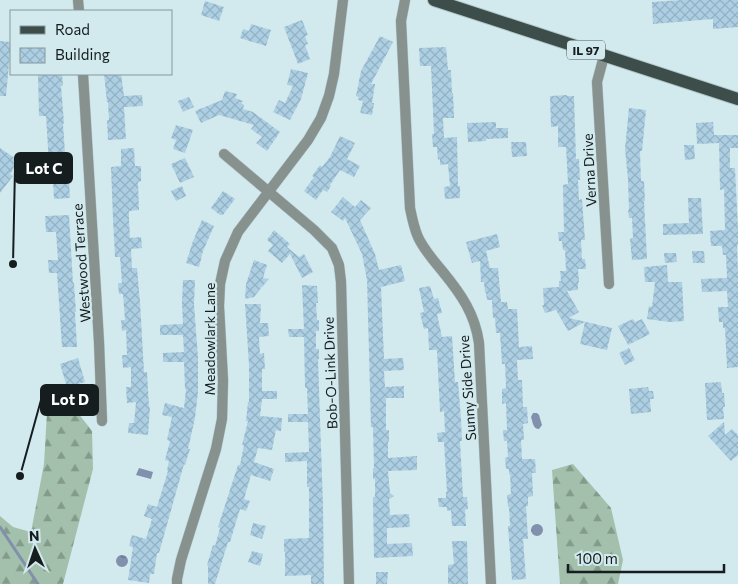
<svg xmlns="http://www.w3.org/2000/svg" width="738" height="584" font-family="Commissioner,sans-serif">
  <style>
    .forest { fill: url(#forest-firs) }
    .water { fill: url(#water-ripples) }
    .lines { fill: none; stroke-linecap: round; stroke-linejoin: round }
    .stream { stroke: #8190ad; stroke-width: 3 }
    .building { fill: url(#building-cross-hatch) }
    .street-casing { stroke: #b0c5c9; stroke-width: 11 }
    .primary-casing { stroke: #b0c5c9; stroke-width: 14 }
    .street { stroke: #87918e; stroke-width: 10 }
    .primary { stroke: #3c4d4a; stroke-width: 12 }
    .labels { text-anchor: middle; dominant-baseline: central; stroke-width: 4.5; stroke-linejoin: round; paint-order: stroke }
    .shield { fill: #d2eaee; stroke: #4e5a5d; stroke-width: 1 }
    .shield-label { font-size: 12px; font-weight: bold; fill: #151d1f }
    .street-label { font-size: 14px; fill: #151d1f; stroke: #d2eaee }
    .leader { fill: none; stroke: #151d1f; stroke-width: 2 }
    .callout-dot { fill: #151d1f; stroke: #d2eaee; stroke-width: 2 }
    .callout { fill: #151d1f; stroke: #151d1f; stroke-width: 2 }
    .callout-label { font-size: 15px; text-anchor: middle; font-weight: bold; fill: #fff }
  </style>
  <defs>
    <pattern id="forest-firs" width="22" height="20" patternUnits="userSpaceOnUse" patternTransform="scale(1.25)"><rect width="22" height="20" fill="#a2c0ab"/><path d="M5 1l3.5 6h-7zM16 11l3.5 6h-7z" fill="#839b8b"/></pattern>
    <pattern id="water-ripples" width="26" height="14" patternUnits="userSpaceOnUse" patternTransform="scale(1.25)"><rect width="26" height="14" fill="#8190ad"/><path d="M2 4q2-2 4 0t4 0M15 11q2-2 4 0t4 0" fill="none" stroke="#68758c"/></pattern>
    <pattern id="building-cross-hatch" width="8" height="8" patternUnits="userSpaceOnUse" patternTransform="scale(1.25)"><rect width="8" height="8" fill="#adcfe4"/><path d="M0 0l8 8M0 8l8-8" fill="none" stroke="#94b1c3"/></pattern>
  </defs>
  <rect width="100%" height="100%" fill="#d2eaee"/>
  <path class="forest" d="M63 410 78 413 92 431 93 469 63 584H0V516L13 527 31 532 44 464 47 412Z
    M573 464 611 508 623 560 618 584H560L552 470Z"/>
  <path class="water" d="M533 413H537L539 415 542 425 539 429C533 429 533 423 531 417Z
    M139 468 153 472 151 479 136 475Z
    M531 530a6 6 0 1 1 12 0a6 6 0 1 1-12 0Z
    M116 561a6 6 0 1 1 12 0a6 6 0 1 1-12 0Z"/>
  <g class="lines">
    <path class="stream" d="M0 527 38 584"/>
  </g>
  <path class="building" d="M682 0H738V27L713 29V19L653 24 652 2Z
    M205 1 224 7 219 21 201 15Z
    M302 20 308 35 305 36 308 44 305 45 310 59 298 64 284 27Z
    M251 24 271 30 266 46 240 38 243 29 249 31Z
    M380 36 393 42 371 84H375L372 103H374L372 115 360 113 363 101 358 100 359 97 356 96 361 71Z
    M0 41 11 42 6 96H0Z
    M446 47 448 70H451L452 93H453L454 118H443L444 138 457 137 458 186H460V198L445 199 444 187 450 186 448 164 440 165V159L438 160 437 147H433L432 134H434L431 66H420L419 48Z
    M291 69 308 73 301 99 290 120 273 112 279 100 285 103 293 86 287 85Z
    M38 74H62L63 86H61L64 123 63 124 66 167 68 166 70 198 54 199 52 164H49L46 116H39Z
    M104 74H121L124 96 142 95 143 106 124 107 126 139 108 140 107 120H109L108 102H107Z
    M225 91 237 94 235 98 243 101 241 103 244 105 243 109 253 112 280 132 267 151 256 143 262 137 251 129 254 125 219 115 201 123 195 111 222 100Z
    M567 95V96H574L576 159H579L580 180H578L579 200 582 199 585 240H581L582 259H585L586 269H578L579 282 578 283V290L567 291 579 312 569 318 612 328 607 350 580 344 585 322 568 331 556 310 545 313 542 305H544L543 288 559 287V281H561L560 271H566L565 250H563L562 241H559L558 232H564L563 185 568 184 566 147H558V126L551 127 550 96Z
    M189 97 194 107 183 112 178 101Z
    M629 108 646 110 642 151H640L641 181H644L645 201H644L647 259 632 260 630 239 633 238 632 218H629L628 210H629L628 179 625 149Z
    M496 122V128H508V138L486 139V141L468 142 467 123Z
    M713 122 714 135H738V148H730V168H735L738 230V245H737L738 274V367L727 368 725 328H723V322H719L718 307H728L727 291 702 292 701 279 727 278 726 255H723L722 246H711L710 231 725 230 724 189 720 190 719 143 697 144 696 123Z
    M176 125 193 130 185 153 173 149 176 140 171 138Z
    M340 136 355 143 347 159 360 166 354 177 340 170 330 185 331 186 327 192 323 190 316 200 304 191 314 177 312 176 320 165 322 167 330 157Z
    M511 142H526L527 156 512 157Z
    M684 145H694L695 159 685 160Z
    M0 148 19 161 10 174 13 176 0 193Z
    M134 148 135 166H141V181L138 182 139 210 129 211V219L130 238 141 237 142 248 131 249 132 268H137L140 302 144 372H147L149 407H150L148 435 128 433 129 423H134L136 402 127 403 126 387H131V367L123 368 122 355H127L126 330 122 331 121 320H125L123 294H119L118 283H122L120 257H115L113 219 111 167 121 166V149Z
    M185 158 194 177 180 183 171 164Z
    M182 186 186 196 176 201 171 191Z
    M223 191 235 199 223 215H220L211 208Z
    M343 197 355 207 361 200 371 208 360 220 375 254 379 270 401 265 405 281 381 287 384 359 403 358 404 370 384 371 385 387 404 386V398H386V430H389V441L388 442V458L417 456V470L388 471 390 493 394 496 389 499 390 515 409 514 410 527 387 528V544L412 543 413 556 374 558 373 497H375V479H373V468H374L373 427H371L367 280 362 254 345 218 343 221 331 212Z
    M688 198H701L703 234 663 235V224L689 223Z
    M69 215 73 283H74L76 312H75L77 347H62L57 273H49L48 260H58L56 232H46L45 216Z
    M202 220 214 226 203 251 199 267 186 263 193 241Z
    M274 230 290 244 287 247 299 257 304 254 313 272 302 278 290 254 282 263 268 251 273 245 267 240Z
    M497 234 500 247 486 251 490 268H498L501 302H507L508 309H517L519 347 532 346 533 359 517 360 518 380H522L523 407H527L528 423 523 424 524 440H521L522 459H535L536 473H532L533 496 528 497V506H526L528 539H523L526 579 512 580 508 526H510L509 507H508L507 495 511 494 510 474 509 475V469H506L505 458 508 457 507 441H504L503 430H507L506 403 502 404V389L506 388 505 364H502L500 333H496L495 318H493L492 300H487L486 293H485L484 282H481L480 261 472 263 466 242Z
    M692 251H704L705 263H693Z
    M664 253H676L677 262 665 263Z
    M254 260 267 265 263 278 269 279 262 287H261V288L254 297 245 299 246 284Z
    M667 265 668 282H682L684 321 669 322 647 319 649 306 652 307 655 282H645L644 267Z
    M183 280H195L194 304 198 358V392L195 418 188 449H190L185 465 184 464 159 553H157L154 574H150L149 583 128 580 133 547 129 546 132 535 146 539 152 519 144 516 148 504 157 507 168 471 167 470 169 461 165 460 170 441 167 440 172 417 162 415 165 403 184 408 186 389H185L184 362H163V353L184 352 183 335H160V325L183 324 182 303Z
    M302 285 317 286 318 303H316L317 320H319V331H316V349H319V359H318L323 506 324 584H311V575L285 576V552H284V539L309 538V487H307V461L285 462V453L309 452 308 422H288V414H308L307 388H305L304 337H289L288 329H304Z
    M430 286 434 299 438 298 442 313 437 314 442 337 452 336 455 382H458L461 419 462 441H460L463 497H467L468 509 465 510 466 526H452L451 510 447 511V507H439L438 498H446V492H447L444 442H438L437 433 445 432 444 411 440 412 437 350H429L428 328 424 329 420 313 424 312 419 288Z
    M245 304H261L260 323H268L269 336 259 337 260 354 264 353 265 369H262V391H277V399H262L260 416 282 418 281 431 276 430 272 450 258 448 254 462 274 469 270 481 251 475 244 499 250 501 246 511 240 509 230 542H228L215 584H208V566L207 565 213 545 215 546 220 528 218 527 238 465H240L244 445H242L248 421H246L248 402H249V365Z
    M633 319 635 322 642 319 650 334 628 345 618 326Z
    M629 348 635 360 625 365 619 353Z
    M78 358 85 382 67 387 60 364Z
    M721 382 722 393H724L725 407H723L724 419 707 420 705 383Z
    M648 387 649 391H653L654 399H650L651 412 631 414 629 389Z
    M724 422 725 435 732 429 738 435V455L731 461 708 436Z
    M253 523 266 526 262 539 250 535Z
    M452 541H467L468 584H448V565L454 564Z
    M252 551 263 554 260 566 248 562Z
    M376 572H388L387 584H376Z"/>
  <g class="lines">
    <g class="street-casing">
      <path id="street" d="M78 0 79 11
        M405 0 401 21 410 208C412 218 414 228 418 237 424 250 434 261 443 272 461 294 475 314 479 343L491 584
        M604 56 597 82 609 284
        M83 74 99 342 102 421
        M224 154 314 230 332 248 339 265 341 282 349 584
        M177 584V579L181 560 216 449 222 419 223 380 219 306 220 284 225 261 238 232 308 140 321 118 329 96 334 74 343 0"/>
    </g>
    <g class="primary-casing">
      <path id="primary" d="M434 0 738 99"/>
    </g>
    <use href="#street" class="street"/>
    <use href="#primary" class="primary"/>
  </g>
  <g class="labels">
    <rect class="shield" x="567" y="40.5" width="38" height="19" rx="4"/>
    <g class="shield-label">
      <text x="586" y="50">IL 97</text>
    </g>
    <g class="street-label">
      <text transform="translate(589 170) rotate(-93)">Verna Drive</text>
      <text transform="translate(81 263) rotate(-94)">Westwood Terrace</text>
      <text transform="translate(209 339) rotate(-90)">Meadowlark Lane</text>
      <text transform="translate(330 373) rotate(-92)">Bob-O-Link Drive</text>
      <text transform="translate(467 388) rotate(-94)">Sunny Side Drive</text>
    </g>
  </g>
  <path class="leader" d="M13 264L15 168M20 476L41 400"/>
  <g class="callout-dot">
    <circle cx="13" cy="264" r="5"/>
    <circle cx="20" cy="476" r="5"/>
  </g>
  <g class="callout">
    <rect x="15" y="153" width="57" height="30" rx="5"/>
    <rect x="41" y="385" width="57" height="30" rx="5"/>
  </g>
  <g class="callout-label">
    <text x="44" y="174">Lot C</text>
    <text x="70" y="405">Lot D</text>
  </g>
  <rect x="10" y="10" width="162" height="65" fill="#d2eaee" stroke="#86989b"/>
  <rect x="20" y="26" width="25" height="8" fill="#3c4d4a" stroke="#86989b"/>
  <text x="55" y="35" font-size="15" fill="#151d1f">Road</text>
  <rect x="20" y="48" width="25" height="15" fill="url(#building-cross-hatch)" stroke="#86989b"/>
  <text x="55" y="60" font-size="15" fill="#151d1f">Building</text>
  <g transform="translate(35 549) rotate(357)" stroke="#d2eaee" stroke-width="4" paint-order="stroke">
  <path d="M0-4L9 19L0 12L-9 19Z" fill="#151d1f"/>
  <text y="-8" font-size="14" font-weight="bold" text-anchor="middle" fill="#151d1f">N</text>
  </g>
  <path d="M568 564v8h156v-8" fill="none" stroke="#151d1f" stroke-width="2.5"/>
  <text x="576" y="564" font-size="15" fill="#151d1f" stroke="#d2eaee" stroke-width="4" paint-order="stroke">100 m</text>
</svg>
